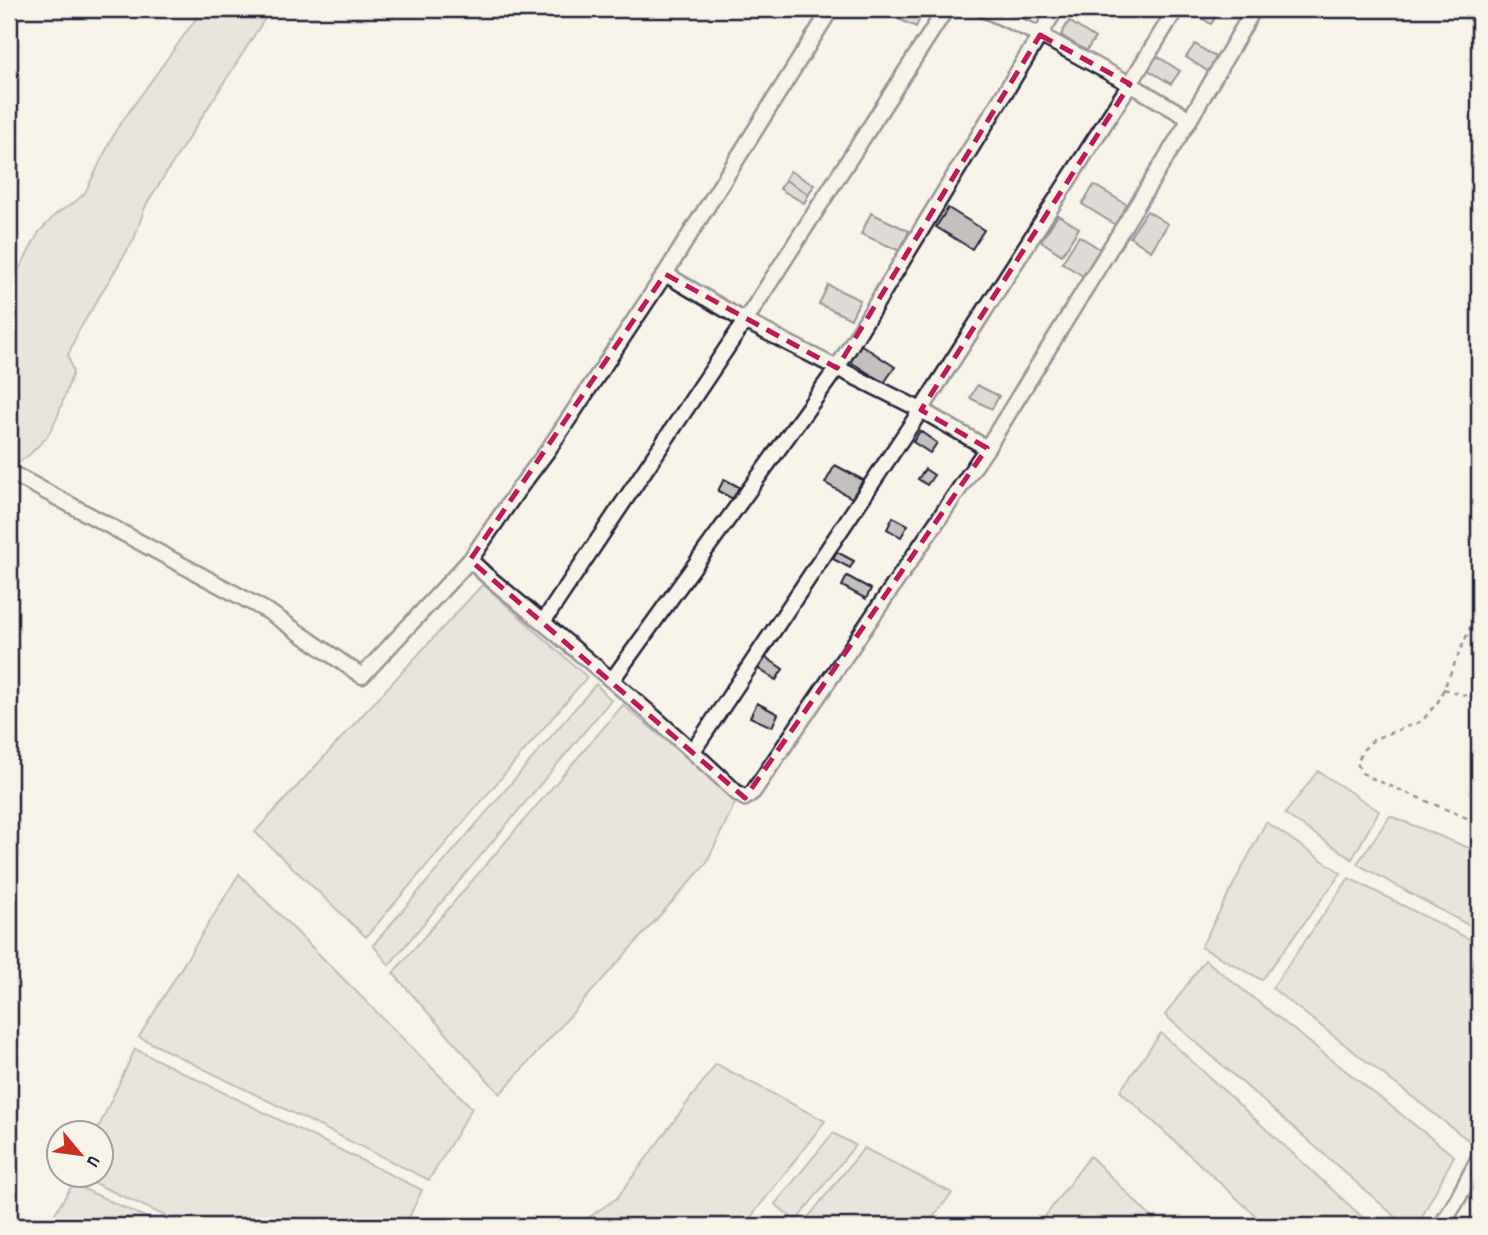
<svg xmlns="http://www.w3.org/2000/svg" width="1488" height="1235" font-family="Dekko,sans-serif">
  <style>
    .green { fill: #d8d5cf; stroke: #7d7c85; stroke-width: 2 }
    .building { fill: #c2bfbd; stroke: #22223b; stroke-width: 2 }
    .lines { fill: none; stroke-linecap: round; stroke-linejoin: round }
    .minor-casing { stroke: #22223b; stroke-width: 19 }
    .path { stroke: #22223b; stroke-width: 2.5; stroke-dasharray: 5 5; stroke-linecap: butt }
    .minor { stroke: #f7f3e8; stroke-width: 14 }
    .marked { fill: none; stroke: #c2185b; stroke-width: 5; stroke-dasharray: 14 9; stroke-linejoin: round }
  </style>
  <rect width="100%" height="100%" fill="#f7f3e8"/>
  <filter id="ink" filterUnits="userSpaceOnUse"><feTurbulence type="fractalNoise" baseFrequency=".0143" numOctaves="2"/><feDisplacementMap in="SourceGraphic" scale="14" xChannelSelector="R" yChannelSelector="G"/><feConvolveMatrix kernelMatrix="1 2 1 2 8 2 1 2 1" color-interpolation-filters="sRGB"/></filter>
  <g filter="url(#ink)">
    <path class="green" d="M203 9H271L147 203C141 215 139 227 134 239L78 332 68 355 73 372 57 418 47 437 30 454 9 470V288L39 232 56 214 75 202 85 193 116 130Z
      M483 584 587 677 366 937 255 832Z
      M596 684 611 700 389 965 373 945Z
      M623 705 737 799 706 864 500 1094 393 973Z
      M1318 771 1379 811 1352 859 1285 814Z
      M1390 816 1479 852V931L1357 864Z
      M1266 822 1341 873 1262 980 1201 947Z
      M239 874 472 1108 429 1180 139 1037Z
      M1349 878 1479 944V1103L1468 1140 1272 988Z
      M1205 960 1454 1156 1417 1226H1406L1165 1015Z
      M1161 1033 1372 1226H1267L1120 1091Z
      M135 1049 422 1190 405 1226H187L79 1176H102V1134L96 1133Z
      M716 1064 825 1121 744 1226H576L617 1198Z
      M833 1133 855 1145 796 1221 775 1204Z
      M864 1148 952 1193 926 1226H801Z
      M1090 1156 1160 1226H1038Z
      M73 1184 164 1226H47Z"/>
    <path class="building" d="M900 9H924L916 27 896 18Z
      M1188 9H1211L1218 13 1211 24Z
      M1069 21 1095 38 1086 51 1061 35Z
      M1195 44 1220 60 1212 74 1186 57Z
      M1154 54 1180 71 1171 84 1145 68Z
      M790 171 814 185 809 194 785 180Z
      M785 180 809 194 804 203 780 189Z
      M1094 185 1131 207 1119 227 1082 204Z
      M948 208 984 230 972 249 936 227Z
      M1147 211 1168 224 1151 251 1130 237Z
      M871 213 909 231 900 251 861 234Z
      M1058 215 1079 228 1062 255 1041 241Z
      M1079 236 1100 249 1083 276 1062 263Z
      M828 285 860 300 851 319 819 304Z
      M860 344 895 367 884 383 849 361Z
      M977 385 999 396 992 409 970 398Z
      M920 431 937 443 930 453 913 442Z
      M835 465 863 480 852 498 825 483Z
      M925 469 934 475 927 485 918 479Z
      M724 479 739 487 733 499 718 491Z
      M893 517 908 525 901 537 887 529Z
      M837 552 854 561 850 568 833 559Z
      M847 576 871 589 866 599 842 586Z
      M761 654 783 669 776 680 754 666Z
      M757 703 778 714 772 727 750 717Z"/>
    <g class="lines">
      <g class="minor-casing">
        <path id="minor" d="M1176 9 1130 84 1190 119 1254 9
          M987 448 1190 119
          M17 476 269 612 362 676 470 560 518 490 548 450 665 274 831 9
          M470 560 486 575C571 646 657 716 737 793L745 798 753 792 987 448 921 410 1130 84 1040 35 1056 9
          M543 622 745 321 665 274
          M612 680 837 368 745 321 946 9
          M693 751 921 410 837 368 1040 35 983 9
          M1441 1226 1456 1202 1479 1158"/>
      </g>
      <path class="path" d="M1479 607 1438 702 1422 721 1374 739 1363 750 1357 763 1362 773 1376 780 1479 823
        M1479 655C1467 683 1471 696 1479 724
        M1443 689 1472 697"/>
      <use href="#minor" class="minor"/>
    </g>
  </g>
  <path d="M0 0H1488V1235H0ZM1040 35 1130 84 921 410 987 448 745 798 470 560 665 274 837 368Z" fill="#f7f3e8" fill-opacity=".55" fill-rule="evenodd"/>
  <path class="marked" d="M1040 35 1130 84 921 410 987 448 745 798 470 560 665 274 837 368Z"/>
  <rect width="1488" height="1235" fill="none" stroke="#f7f3e8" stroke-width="35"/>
  <rect x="18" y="18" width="1453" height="1200" fill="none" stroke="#22223b" stroke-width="2.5" filter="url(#ink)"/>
  <g transform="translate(80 1154) rotate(119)"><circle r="33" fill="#f7f3e8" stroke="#a29fa3" stroke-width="2"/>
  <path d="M0-5L12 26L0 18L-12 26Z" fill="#c8321e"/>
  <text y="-10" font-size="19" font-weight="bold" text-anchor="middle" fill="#22223b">U</text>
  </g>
</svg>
